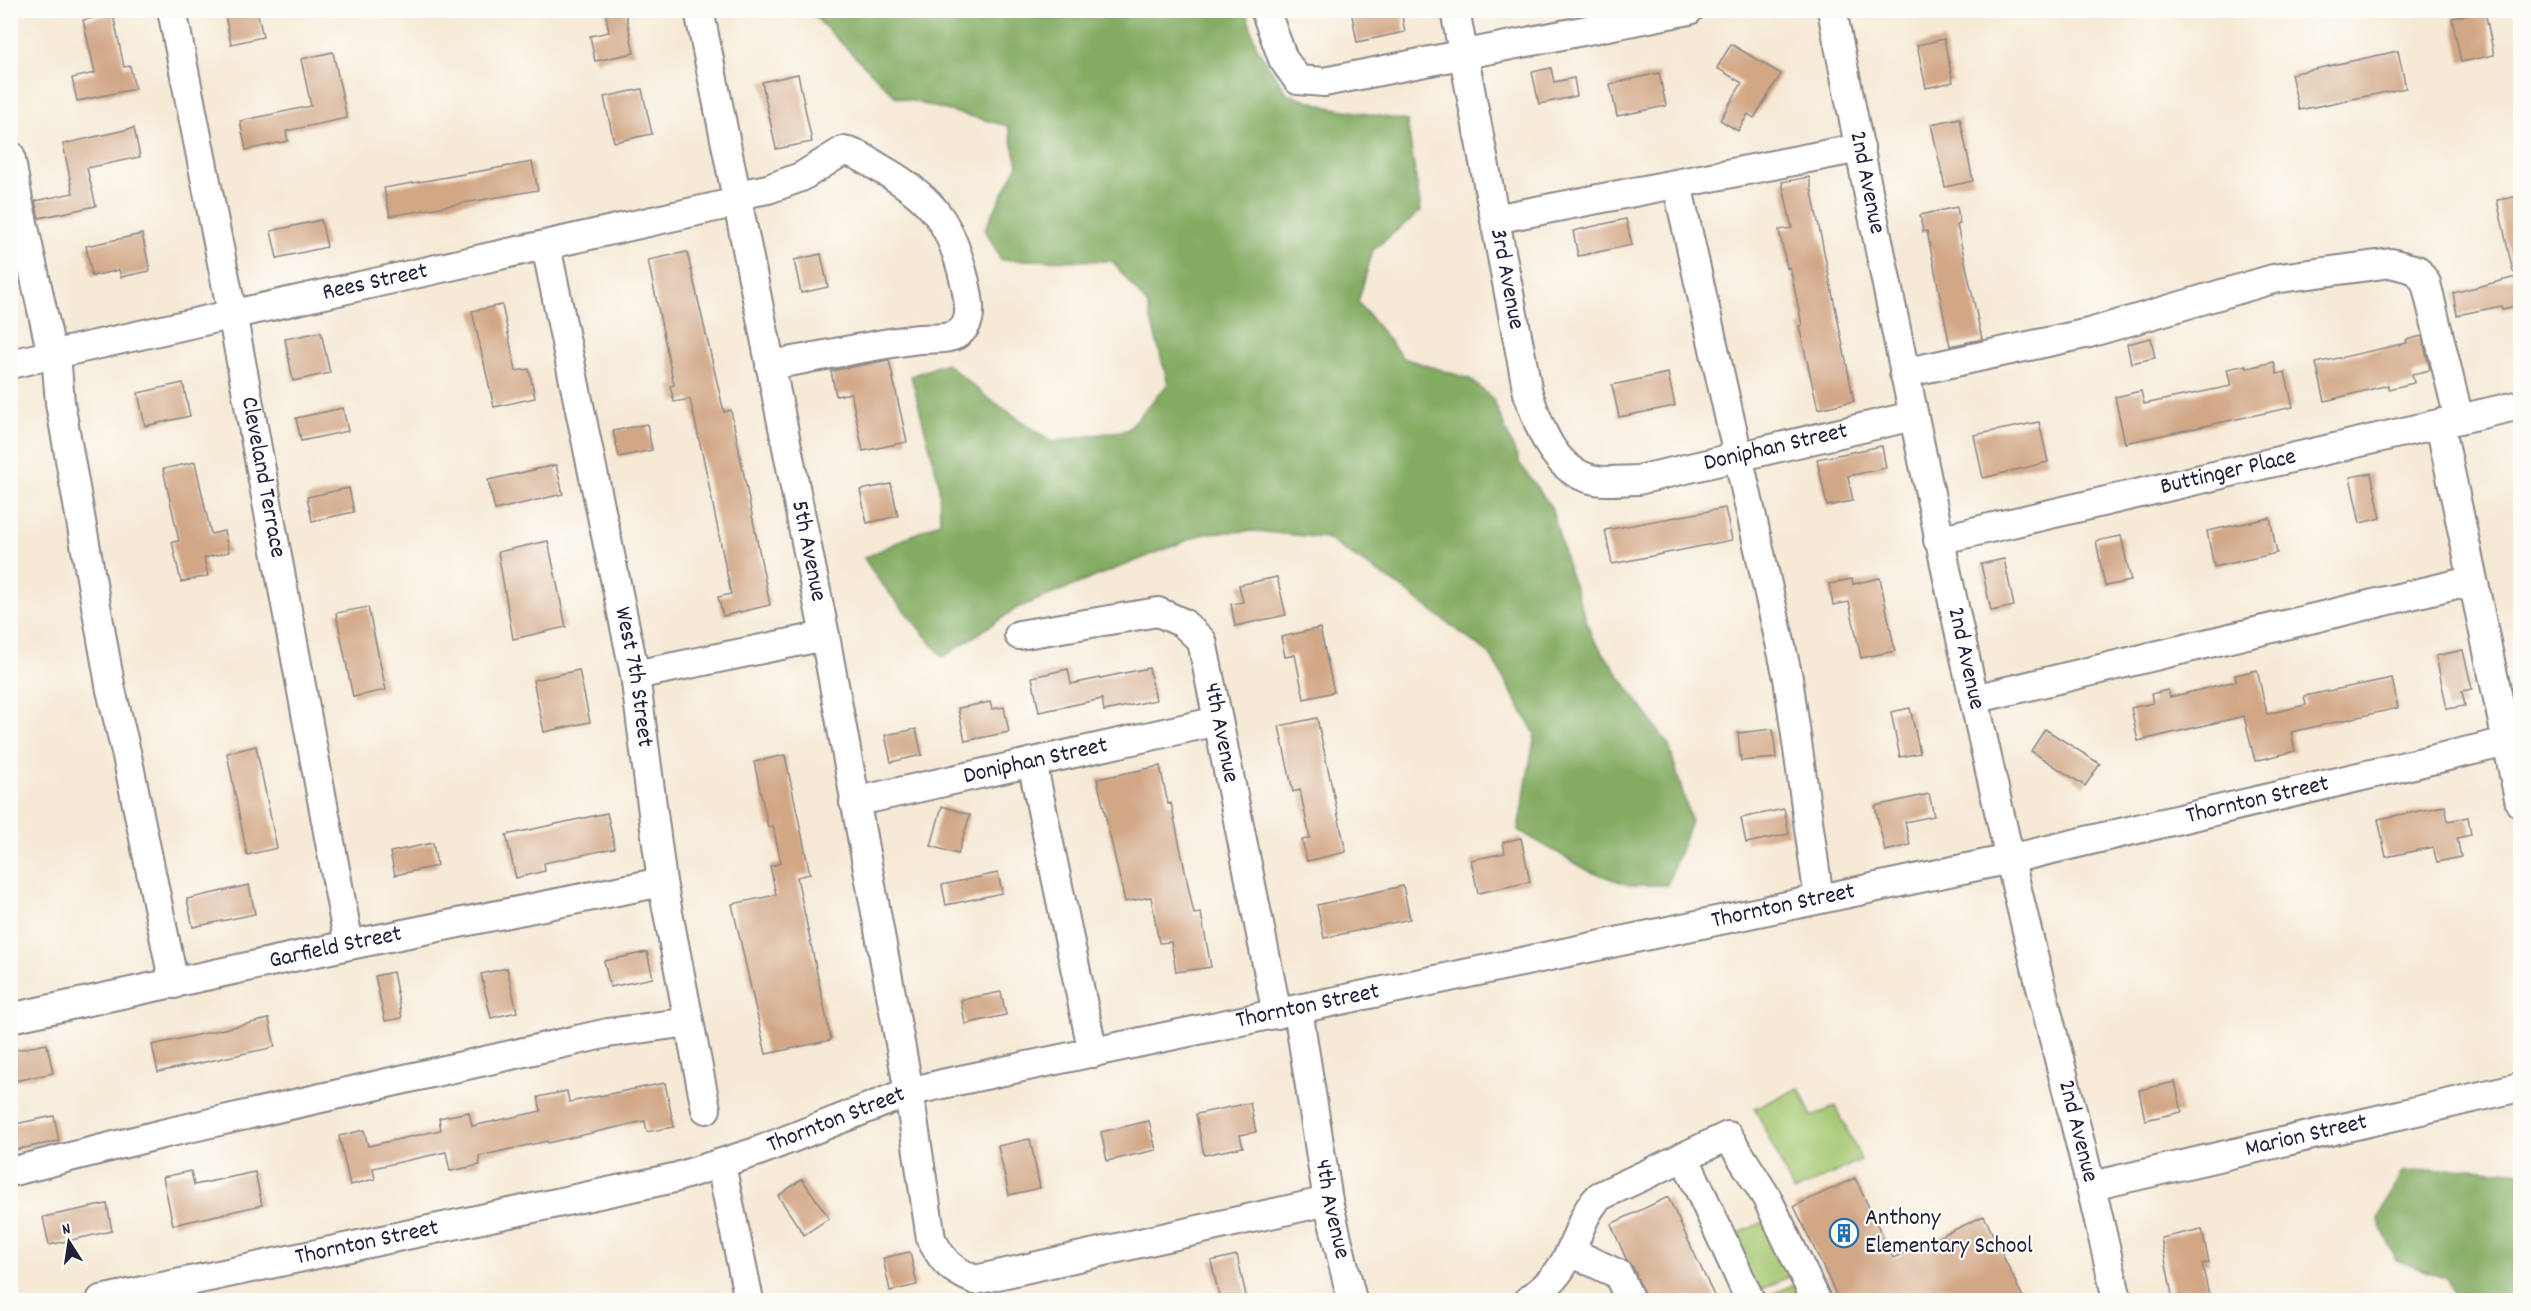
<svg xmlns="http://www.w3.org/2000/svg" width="2531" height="1311" font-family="Dekko,sans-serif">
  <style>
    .green { fill: #a4c770; stroke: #637456; stroke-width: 1.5 }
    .forest { fill: #83ac62; stroke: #52674e; stroke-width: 1.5 }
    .building { fill: #d2a786 }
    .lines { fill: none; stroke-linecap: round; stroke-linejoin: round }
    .minor-casing { stroke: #8c8688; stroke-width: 32 }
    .minor { stroke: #fff; stroke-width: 28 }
    .labels { text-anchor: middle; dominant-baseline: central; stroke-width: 4.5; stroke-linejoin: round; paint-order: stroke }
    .street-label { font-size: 24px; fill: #22223b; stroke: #fdfcf7 }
    .poi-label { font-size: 24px; fill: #22223b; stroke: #fdfcf7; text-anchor: start }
  </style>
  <rect width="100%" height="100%" fill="#fdfcf7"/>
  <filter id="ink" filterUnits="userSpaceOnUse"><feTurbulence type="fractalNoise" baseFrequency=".0167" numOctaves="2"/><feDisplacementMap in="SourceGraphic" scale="12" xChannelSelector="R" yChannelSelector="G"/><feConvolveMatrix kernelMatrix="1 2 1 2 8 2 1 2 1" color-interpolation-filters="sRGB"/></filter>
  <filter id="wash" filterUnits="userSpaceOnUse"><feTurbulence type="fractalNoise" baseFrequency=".008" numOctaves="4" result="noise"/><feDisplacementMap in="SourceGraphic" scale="24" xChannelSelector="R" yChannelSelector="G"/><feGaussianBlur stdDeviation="1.35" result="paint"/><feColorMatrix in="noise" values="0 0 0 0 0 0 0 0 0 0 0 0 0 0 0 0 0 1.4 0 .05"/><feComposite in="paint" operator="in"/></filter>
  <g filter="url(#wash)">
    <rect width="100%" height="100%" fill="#f6e9d5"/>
    <path class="green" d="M1799 1088 1812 1117 1836 1106 1861 1160 1794 1192 1755 1108Z
      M1774 1217 1799 1272 1753 1293 1728 1238Z
      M1804 1280 1813 1300H1760Z"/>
    <path class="forest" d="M760 11 1027 10 1042 18H1122L1140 10 1246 11 1257 48 1287 93 1328 107 1407 121 1421 211 1373 250 1358 302 1403 358 1470 379 1493 399 1520 464 1551 507 1569 571 1592 637 1669 746 1691 821 1667 885H1629L1589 871 1518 830 1535 734 1490 655 1399 586 1326 538 1253 531 1206 533 1017 608 943 657 877 578 864 558 940 522 939 483 911 376 946 363 984 395 1052 442 1127 430 1168 384 1147 304 1112 261 1001 260 985 229 1018 164 1008 126 896 97 810 12 759 14Z
      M2472 1168 2520 1173V1300H2456L2447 1279 2396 1260 2378 1219 2402 1172Z"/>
    <g id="blocks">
      <path class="building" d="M224 10H257L263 37 231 44Z
        M605 10H625L634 53 595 61 590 36 609 32Z
        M1351 10H1401L1405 32 1357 42Z
        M2485 11 2494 55 2461 62 2452 18Z
        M113 14 124 67 130 66 135 89 77 101 72 78 95 73 83 20Z
        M1944 39 1953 82 1926 88 1917 45Z
        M1731 44 1781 74 1754 118 1748 114 1738 131 1720 120 1742 83 1717 68Z
        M2398 51 2406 88 2299 110 2291 74Z
        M333 52 347 118 286 131 288 141 246 150 240 121 311 106 301 59Z
        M1551 68 1554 82 1574 78 1577 96 1539 104 1532 72Z
        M1659 73 1666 106 1617 116 1610 84Z
        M798 74 812 142 776 149 762 82Z
        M642 89 652 134 614 142 604 97Z
        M1960 118 1973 181 1945 187 1931 124Z
        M134 128 140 157 87 168 96 206 39 218 35 201 73 193 63 144Z
        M532 162 538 190 390 216 384 188Z
        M1809 177 1854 401 1818 409 1799 326 1802 325 1790 267 1787 268 1779 230 1792 228 1782 182Z
        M2520 196V271L2513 272 2497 200Z
        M1957 207 1960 224 1957 225 1982 339 1950 346 1927 231 1923 232 1920 215Z
        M1626 219 1632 245 1578 256 1573 231Z
        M321 220 327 247 277 258 271 231Z
        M142 234 150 271 121 277 119 270 92 276 86 246Z
        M687 252 724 412 731 410 770 605 723 616 718 597 731 594 705 466 690 399 674 402 670 386 674 385 648 260Z
        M821 254 828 287 801 293 794 260Z
        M2520 276V305L2502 309 2501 306 2457 315 2453 293Z
        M502 305 516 371 529 369 535 398 494 407 472 311Z
        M321 332 330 373 293 381 285 339Z
        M2422 336 2430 370 2412 374 2414 383 2388 389V385L2325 401 2316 363 2407 343 2406 340Z
        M2151 338 2155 358 2131 363 2127 344Z
        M889 360 907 442 863 451 851 393 836 396 831 371Z
        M2274 362 2277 374 2285 372 2293 407 2125 443 2115 397 2141 391 2144 404 2231 386 2227 369 2246 365 2247 368Z
        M1668 373 1675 406 1619 417 1612 385Z
        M183 383 190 416 145 426 138 393Z
        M343 408 348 431 301 441 296 418Z
        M2039 422 2048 462 1983 478 1974 435Z
        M647 424 652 450 619 457 613 431Z
        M1882 446 1886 468 1848 476 1853 501 1827 506 1817 459Z
        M195 462 211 534 224 531 229 552 204 558 208 576 181 582 172 542 179 541 163 469Z
        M556 465 563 494 495 510 488 480Z
        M2371 473 2381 518 2360 523 2350 477Z
        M891 484 898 516 867 523 860 490Z
        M349 488 354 512 312 521 307 497Z
        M1725 508 1732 540 1612 564 1605 530Z
        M2270 518 2277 553 2214 567 2207 531Z
        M2121 536 2131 581 2105 586 2096 541Z
        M548 541 566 627 513 639 498 552Z
        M2004 559 2014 606 1991 611 1981 564Z
        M1277 577 1286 615 1235 626 1231 604 1243 602 1239 585Z
        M1880 578 1895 651 1861 658 1849 602 1833 605 1829 584 1852 579 1853 584Z
        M368 607 386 690 353 697 336 613Z
        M1320 628 1334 692 1304 699 1295 655 1285 657 1281 637Z
        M2463 650 2472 689 2462 691 2465 706 2447 709 2436 656Z
        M1149 668 1156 700 1104 711 1102 699 1039 712 1032 677 1068 669 1071 684Z
        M579 670 590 722 544 732 533 680Z
        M2257 670 2267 714 2306 705 2304 696 2392 678 2398 708 2291 732 2295 751 2255 761 2244 716 2138 741 2131 708 2153 703 2151 694 2168 690 2170 697 2236 681 2235 675Z
        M990 702 992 709 1004 707 1009 732 965 741 958 708Z
        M1910 708 1920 753 1900 757 1891 712Z
        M1317 718 1346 852 1307 861 1302 840 1310 838 1300 790 1293 792 1279 726Z
        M916 729 922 755 891 762 885 735Z
        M1773 729 1776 758 1741 761 1738 733Z
        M2045 729 2100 764 2085 786 2031 751Z
        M256 746 277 848 247 855 227 753Z
        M785 755 810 874 797 877 831 1040 766 1054 732 904 776 895 770 866 781 863 773 826 768 827 754 762Z
        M1160 766 1168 804 1171 803 1194 914 1201 913 1211 967 1176 972 1171 942 1159 943 1151 897 1125 902 1097 779Z
        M1929 794 1934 816 1905 822 1910 845 1885 851 1875 806Z
        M942 806 970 815 958 854 931 846Z
        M2445 806 2448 821 2468 817 2471 835 2457 838 2461 857 2437 862 2433 847 2386 857 2378 819Z
        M1784 809 1789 834 1746 843 1741 818Z
        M607 813 615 848 544 863 545 871 516 878 506 835Z
        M1521 838 1530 882 1478 893 1471 860 1505 853 1503 842Z
        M433 843 437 866 395 875 390 852Z
        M998 873 1002 893 946 905 942 885Z
        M249 885 255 914 193 927 187 899Z
        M1403 886 1410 919 1324 938 1317 905Z
        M647 952 653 978 610 987 604 961Z
        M507 968 517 1012 491 1018 481 974Z
        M393 972 402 1018 385 1021 375 976Z
        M1001 992 1006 1015 965 1024 961 1000Z
        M269 1019 275 1047 158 1072 152 1045Z
        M47 1044 53 1073 10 1082V1051Z
        M2175 1082 2182 1112 2145 1120 2139 1090Z
        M665 1083 674 1127 647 1132 645 1121 548 1143 547 1141 479 1156 480 1165 450 1171 446 1152 373 1168 375 1179 350 1185 339 1136 364 1130 368 1146 441 1130 439 1118 469 1112 472 1126 541 1111 538 1097 567 1091 569 1102Z
        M1250 1103 1256 1132 1240 1135 1243 1147 1204 1155 1196 1114Z
        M54 1116 59 1141 14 1150 10 1125Z
        M1149 1121 1156 1150 1107 1161 1101 1132Z
        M1030 1139 1040 1188 1009 1195 998 1146Z
        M191 1171 194 1185 255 1172 262 1205 173 1225 163 1177Z
        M1855 1178 1893 1258 1984 1216 2024 1300H1839L1794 1206Z
        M802 1179 829 1218 804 1235 778 1196Z
        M1668 1197 1716 1300H1646L1633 1267 1627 1261 1611 1224Z
        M107 1204 112 1231 49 1245 43 1217Z
        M2202 1229 2209 1263 2202 1264 2210 1300H2173L2161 1238Z
        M910 1252 917 1285 890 1291 883 1258Z
        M1237 1255 1247 1300H1220L1211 1261Z"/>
    </g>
  </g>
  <g filter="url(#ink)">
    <use href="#blocks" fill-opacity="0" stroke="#8c8688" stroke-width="1.5"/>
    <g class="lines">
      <g class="minor-casing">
        <g id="minor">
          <path id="s1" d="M172 10 232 313 349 945"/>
          <path id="s2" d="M699 10 825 636 909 1092 931 1239C944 1263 950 1269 975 1280L1328 1201"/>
          <path d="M1265 10 1283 59 1298 80 1324 82 1689 10"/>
          <path id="s3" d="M1455 10 1528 393C1539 427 1553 469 1591 479 1604 483 1624 480 1638 480L1913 416"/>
          <path id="s4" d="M1832 10C1888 293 1945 575 2009 855 2043 1004 2085 1151 2117 1300"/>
          <path d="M10 155 18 200 52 355"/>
          <path d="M1677 184 1788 678 1819 899"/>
          <path d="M736 195 768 189 801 177 843 151C859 153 869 162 883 170 935 200 951 224 965 282 968 297 974 318 962 330 953 341 931 338 919 339 869 345 820 357 770 365"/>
          <path d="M1495 219 1860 148"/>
          <path id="s5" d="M546 246 635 675 662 882 706 1109"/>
          <path d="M56 354 60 403 111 690 127 756 174 984"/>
          <path id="s6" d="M10 364C252 308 496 258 738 202"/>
          <path d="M1904 373 2089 333 2273 279 2391 263 2417 270 2426 283 2459 419"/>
          <path d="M2440 424 2520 803"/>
          <path id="s7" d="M1938 540 2520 405"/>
          <path id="s8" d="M1019 635 1158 612 1183 623 1202 641 1277 1014"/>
          <path d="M635 675 825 636"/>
          <path d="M1974 699 2457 584 2475 588"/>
          <path d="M1032 762 1093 1053"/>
          <path id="s9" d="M854 802 1218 721"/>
          <path id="s10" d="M1298 1010 1328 1201 1352 1300"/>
          <path id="s11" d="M10 1018 349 945 662 882"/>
          <path d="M1684 1156 1750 1300"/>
          <path d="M721 1165 749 1300"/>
          <path d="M10 1172 162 1134 608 1033 689 1022"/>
          <path id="s12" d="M2092 1186 2520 1087"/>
          <path d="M1571 1252 1618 1274 1630 1300"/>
          <path id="s13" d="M101 1300 674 1178 756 1152 909 1092 942 1084 2010 859 2520 739"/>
          <path d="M1529 1300C1546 1287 1560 1274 1569 1254 1580 1233 1582 1213 1600 1196L1728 1136 1767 1198 1816 1300"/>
        </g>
      </g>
      <use href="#minor" class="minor"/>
    </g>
  </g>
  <defs>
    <g id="building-ring" transform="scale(1.5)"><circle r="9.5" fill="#fdfcf7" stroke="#1f6fb2" stroke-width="1.5"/><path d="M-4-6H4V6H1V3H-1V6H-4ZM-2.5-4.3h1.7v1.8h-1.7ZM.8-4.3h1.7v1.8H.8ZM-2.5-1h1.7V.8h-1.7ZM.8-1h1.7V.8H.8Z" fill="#1f6fb2"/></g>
  </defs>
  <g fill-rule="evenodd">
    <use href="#building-ring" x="1844" y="1233"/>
  </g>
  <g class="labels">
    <g class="street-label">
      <text stroke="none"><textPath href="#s4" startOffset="176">2nd Avenue</textPath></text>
      <text stroke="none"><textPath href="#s3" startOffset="274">3rd Avenue</textPath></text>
      <text stroke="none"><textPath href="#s6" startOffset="374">Rees Street</textPath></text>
      <text stroke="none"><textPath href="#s3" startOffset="690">Doniphan Street</textPath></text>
      <text stroke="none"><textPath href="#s7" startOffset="298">Buttinger Place</textPath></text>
      <text stroke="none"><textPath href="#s1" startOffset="476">Cleveland Terrace</textPath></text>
      <text stroke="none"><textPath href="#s2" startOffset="552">5th Avenue</textPath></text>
      <text stroke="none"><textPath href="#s4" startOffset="662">2nd Avenue</textPath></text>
      <text stroke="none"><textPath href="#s5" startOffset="440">West 7th Street</textPath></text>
      <text stroke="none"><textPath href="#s8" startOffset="288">4th Avenue</textPath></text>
      <text stroke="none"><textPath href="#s9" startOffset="186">Doniphan Street</textPath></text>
      <text stroke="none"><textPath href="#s13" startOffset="2216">Thornton Street</textPath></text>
      <text stroke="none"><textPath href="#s13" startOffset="1730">Thornton Street</textPath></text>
      <text stroke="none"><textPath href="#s11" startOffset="333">Garfield Street</textPath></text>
      <text stroke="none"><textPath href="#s13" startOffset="1244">Thornton Street</textPath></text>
      <text stroke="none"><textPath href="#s13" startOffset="758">Thornton Street</textPath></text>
      <text stroke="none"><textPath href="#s4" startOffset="1148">2nd Avenue</textPath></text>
      <text stroke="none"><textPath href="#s12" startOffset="220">Marion Street</textPath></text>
      <text stroke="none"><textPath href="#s10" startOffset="202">4th Avenue</textPath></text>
      <text stroke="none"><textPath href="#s13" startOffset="272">Thornton Street</textPath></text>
    </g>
    <g class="poi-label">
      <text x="1865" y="1219">Anthony<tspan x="1865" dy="28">Elementary School</tspan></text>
    </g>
  </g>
  <rect width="2531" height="1311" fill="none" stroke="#fdfcf7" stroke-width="36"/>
  <g transform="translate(69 1242) rotate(348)" stroke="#fdfcf7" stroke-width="4.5" paint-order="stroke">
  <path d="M0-4.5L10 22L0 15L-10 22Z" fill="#22223b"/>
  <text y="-9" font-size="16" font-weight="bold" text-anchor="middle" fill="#22223b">N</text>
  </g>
</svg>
